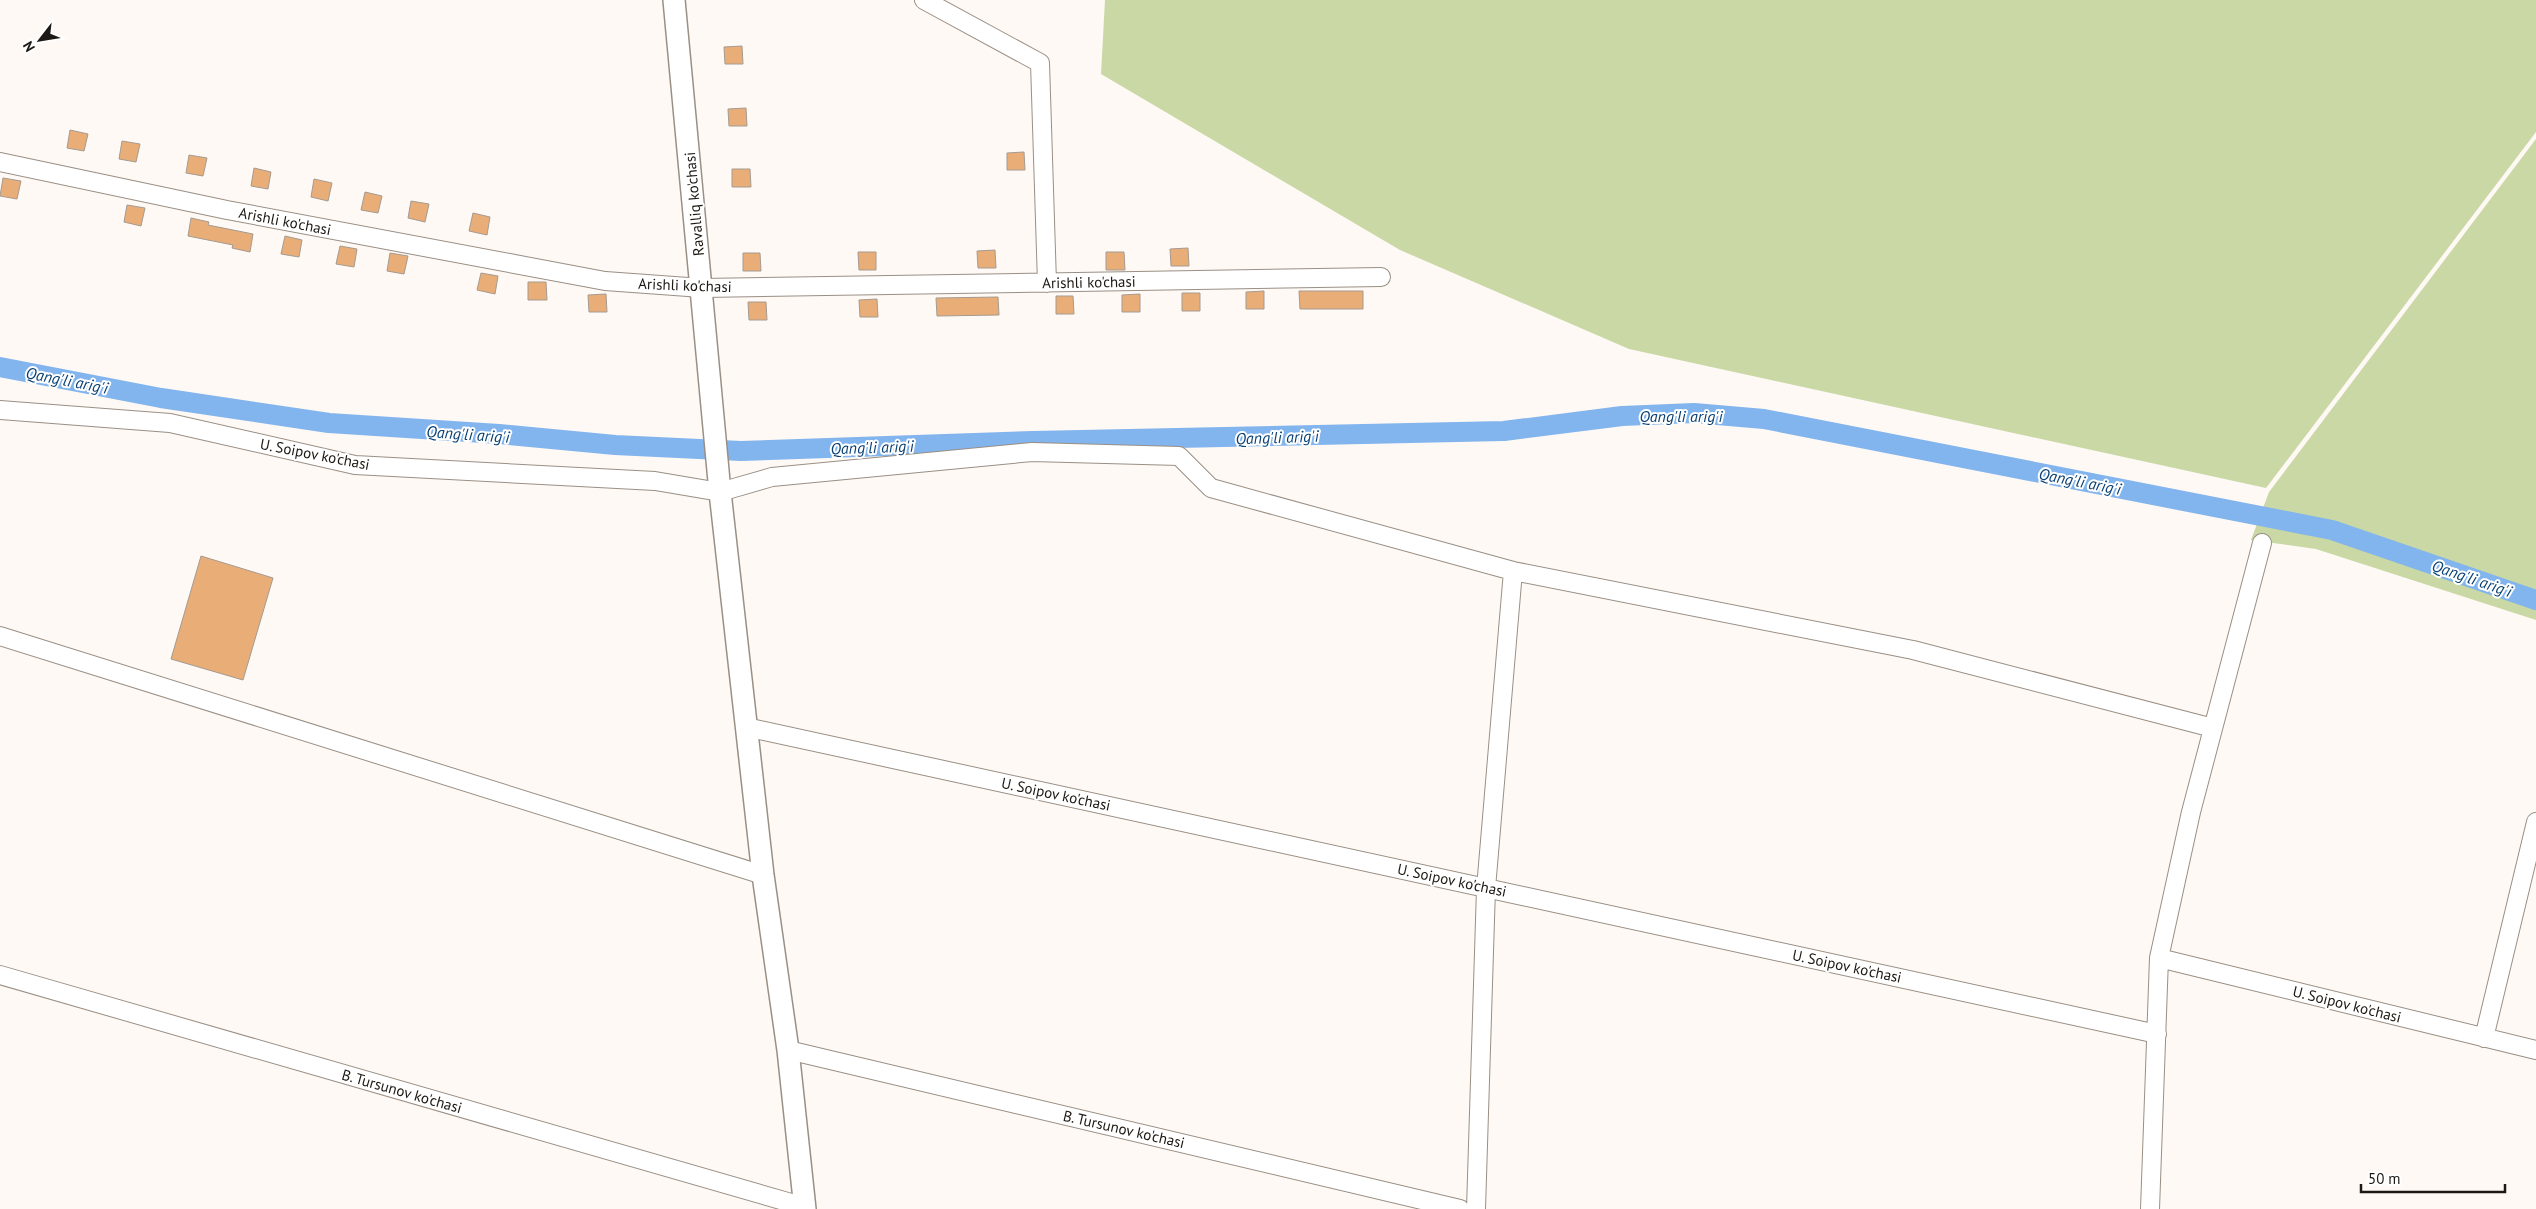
<svg xmlns="http://www.w3.org/2000/svg" width="2536" height="1209" font-family="'PT Sans',sans-serif">
  <style>
    .green { fill: #c9d8a4 }
    .lines { fill: none; stroke-linecap: round; stroke-linejoin: round }
    .canal { stroke: #82b4ed; stroke-width: 20 }
    .building { fill: #e9ae78; stroke: #a59a90 }
    .minor-casing { stroke: #9a8f85; stroke-width: 20 }
    .tertiary-casing { stroke: #9a8f85; stroke-width: 24 }
    .minor { stroke: #fff; stroke-width: 18 }
    .tertiary { stroke: #fff; stroke-width: 21 }
    .labels { text-anchor: middle; dominant-baseline: central; stroke-width: 4; stroke-linejoin: round; paint-order: stroke }
    .street-label { font-size: 15px; fill: #1c1814; stroke: #fff }
    .water-label { font-size: 16px; font-style: italic; fill: #0a4073; stroke: #fff }
  </style>
  <rect width="100%" height="100%" fill="#fef9f4"/>
  <path class="green" d="M1105 0H2536V132L2266 488 1629 349 1400 250 1101 74Z
    M2536 139V620L2316 549 2251 540 2269 492Z"/>
  <g class="lines">
    <path class="canal" d="M0 367 161 398 329 423 499 434 615 445 741 451 1033 441 1504 431 1622 416 1694 413 1764 419 2332 530 2536 600"/>
  </g>
  <path class="building" d="M742 46 743 64H725L724 47Z
    M746 108 747 126H729L728 109Z
    M70 130 88 134 84 151 67 148Z
    M122 141 140 144 136 162 119 159Z
    M1024 152 1025 170H1007V153Z
    M189 155 207 158 203 176 186 173Z
    M254 168 271 172 268 189 251 186Z
    M732 169H750L751 187H732Z
    M3 178 21 181 17 199 0 196Z
    M314 179 332 183 328 201 311 197Z
    M365 192 382 196 378 213 361 210Z
    M411 201 429 204 425 222 408 218Z
    M127 205 145 208 141 226 124 222Z
    M473 213 490 217 487 235 469 231Z
    M191 218 209 222 208 225 253 234 250 252 232 248 233 245 188 236Z
    M285 236 302 240 299 257 281 254Z
    M340 246 357 249 354 267 336 264Z
    M1188 248 1189 266H1171L1170 249Z
    M995 250 996 268H978L977 251Z
    M858 252H876V270H859Z
    M1106 252H1124L1125 270H1106Z
    M390 253 408 256 404 274 387 271Z
    M743 253H760L761 271H743Z
    M481 273 498 276 495 294 477 290Z
    M528 282H546L547 300H528Z
    M1264 291V309H1246V292Z
    M1299 291H1363V309H1300Z
    M1182 293H1200V311H1182Z
    M606 294 607 312H589L588 295Z
    M1140 294V312H1122V295Z
    M1056 296H1073L1074 314H1056Z
    M998 297 999 315 937 316 936 298Z
    M877 299 878 317H860L859 300Z
    M748 302H766L767 320H749Z
    M201 556 273 578 243 680 171 659Z"/>
  <g class="lines">
    <g class="minor-casing">
      <path id="minor" d="M924 0 1040 63 1047 283
        M0 162 227 210 605 281 702 288 1381 277
        M0 410 170 423 355 465 655 481 720 492 772 477 1032 452 1179 456 1211 488 1513 571
        M0 636 763 875
        M746 727 2157 1034
        M2159 958 2536 1050
        M0 975 805 1207
        M2484 1038 2536 822
        M788 1050 1460 1209
        M1476 1209 1486 888 1513 571 1913 650 2213 728
        M2150 1209 2159 958 2191 812 2262 543"/>
    </g>
    <g class="tertiary-casing">
      <path id="tertiary" d="M674 0 720 492 763 875 788 1050 805 1209"/>
    </g>
    <use href="#minor" class="minor"/>
    <use href="#tertiary" class="tertiary"/>
  </g>
  <g class="labels">
    <g class="street-label">
      <text transform="translate(694 204) rotate(-95)">Ravalliq ko'chasi</text>
      <text transform="translate(285 221) rotate(11)">Arishli ko'chasi</text>
      <text transform="translate(1089 282) rotate(-1)">Arishli ko'chasi</text>
      <text transform="translate(685 285) rotate(2)">Arishli ko'chasi</text>
      <text transform="translate(315 454) rotate(11)">U. Soipov ko'chasi</text>
      <text transform="translate(1056 794) rotate(12)">U. Soipov ko'chasi</text>
      <text transform="translate(1452 880) rotate(12)">U. Soipov ko'chasi</text>
      <text transform="translate(1847 966) rotate(12)">U. Soipov ko'chasi</text>
      <text transform="translate(2347 1004) rotate(14)">U. Soipov ko'chasi</text>
      <text transform="translate(402 1091) rotate(16)">B. Tursunov ko'chasi</text>
      <text transform="translate(1124 1129) rotate(13)">B. Tursunov ko'chasi</text>
    </g>
    <g class="water-label">
      <text transform="translate(67 380) rotate(11)">Qang'li arig'i</text>
      <text x="1681" y="416">Qang'li arig'i</text>
      <text transform="translate(468 434) rotate(4)">Qang'li arig'i</text>
      <text transform="translate(1277 437) rotate(-2)">Qang'li arig'i</text>
      <text transform="translate(872 447) rotate(-2)">Qang'li arig'i</text>
      <text transform="translate(2080 481) rotate(11)">Qang'li arig'i</text>
      <text transform="translate(2472 578) rotate(19)">Qang'li arig'i</text>
    </g>
  </g>
  <g transform="translate(40 40) rotate(239)" stroke="#ffffff" stroke-width="4" paint-order="stroke">
  <path d="M0-4L9 19L0 12L-9 19Z" fill="#1c1814"/>
  <text y="-8" font-size="14" font-weight="bold" text-anchor="middle" fill="#1c1814">N</text>
  </g>
  <path d="M2361 1184v8h144v-8" fill="none" stroke="#1c1814" stroke-width="2.5"/>
  <text x="2368" y="1184" font-size="15" fill="#1c1814" stroke="#ffffff" stroke-width="4" paint-order="stroke">50 m</text>
</svg>
